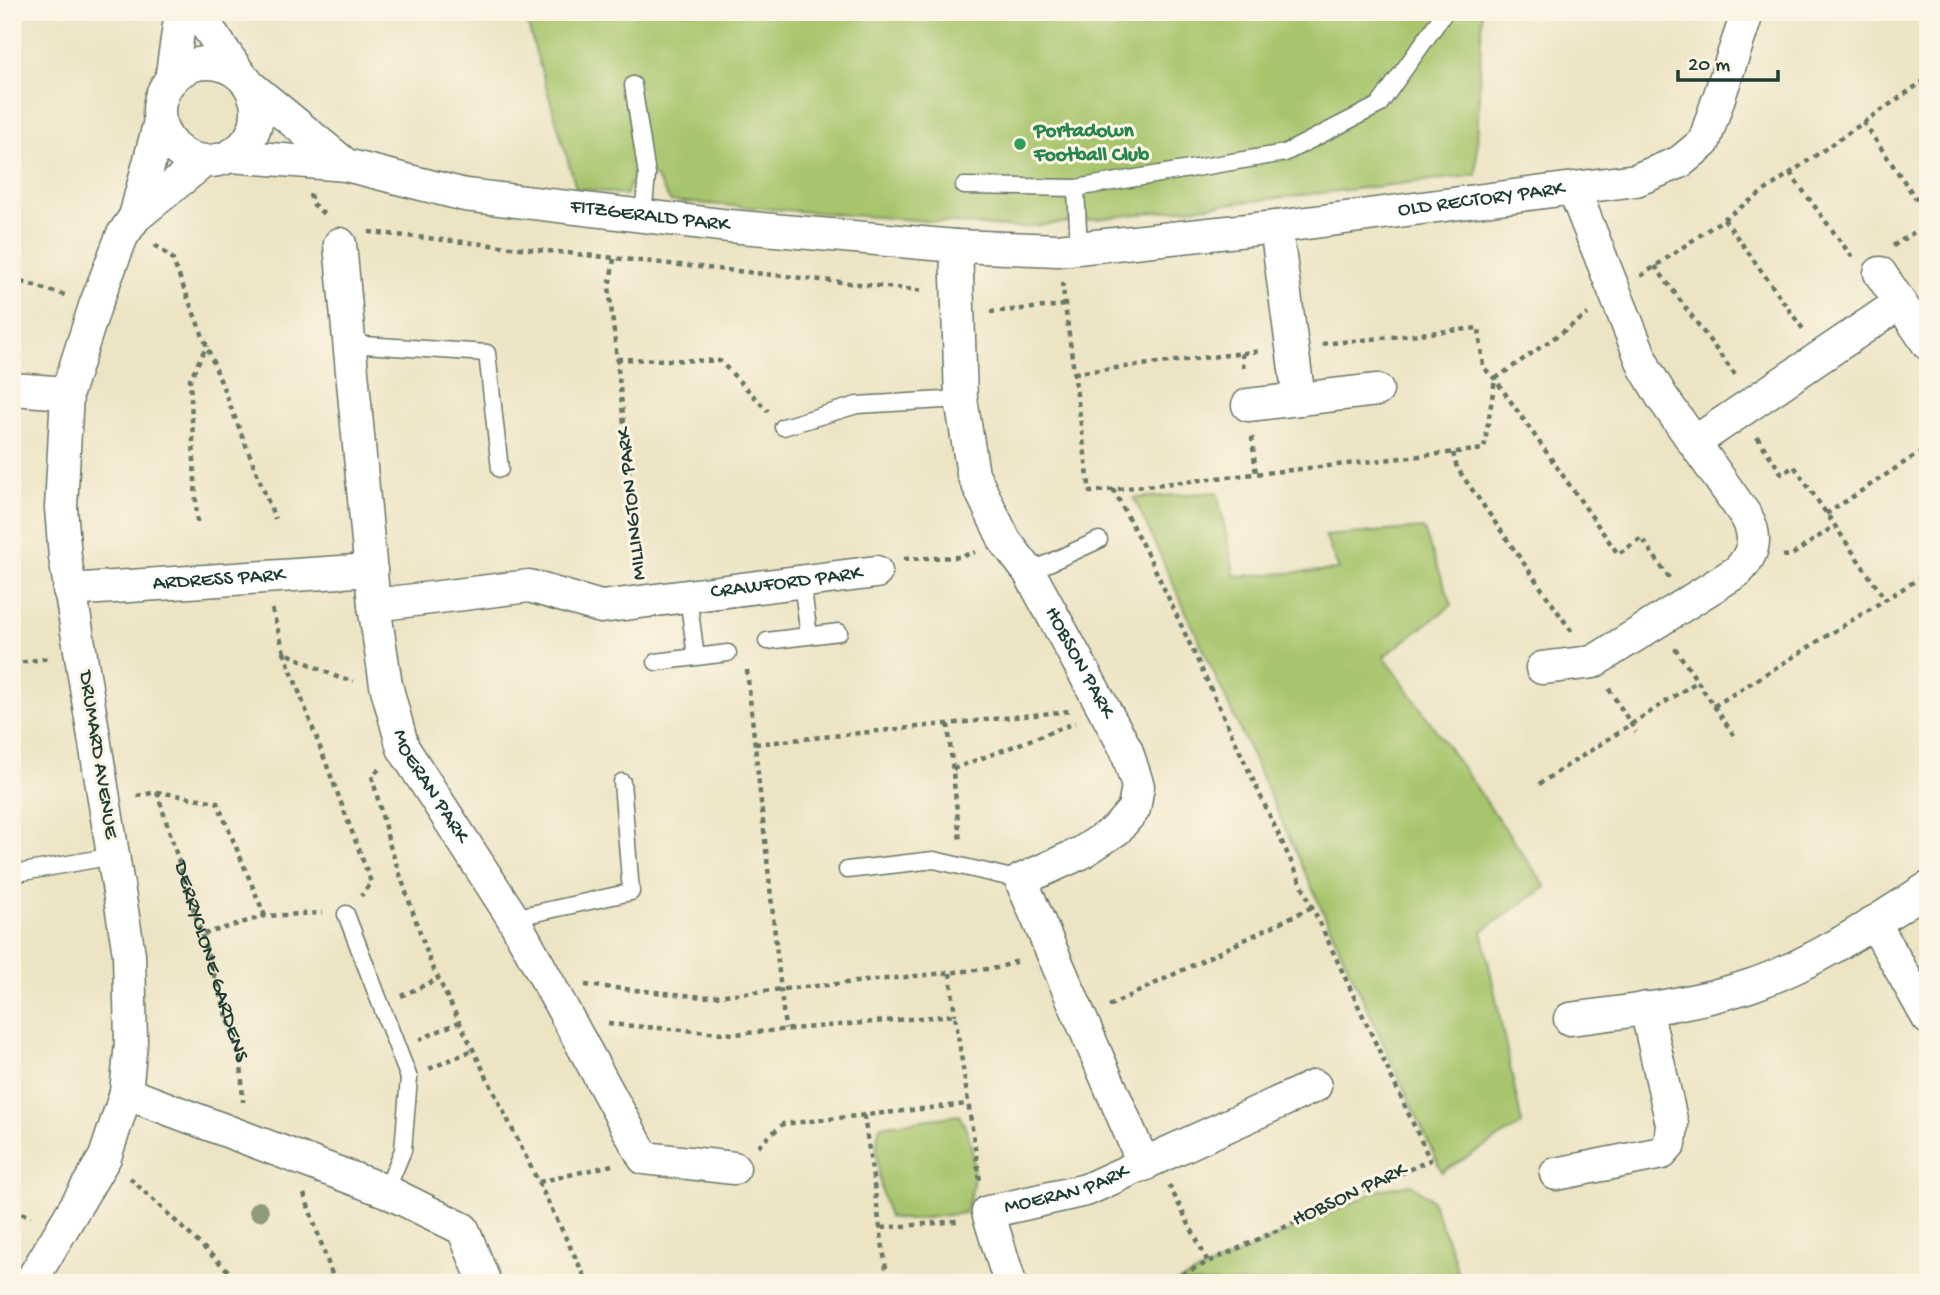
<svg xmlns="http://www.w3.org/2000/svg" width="1940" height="1295" font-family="'Gochi Hand',sans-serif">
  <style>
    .green { fill: #a7c56c; stroke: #638150; stroke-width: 2 }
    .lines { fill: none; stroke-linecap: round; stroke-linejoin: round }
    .service-casing { stroke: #677766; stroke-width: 19 }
    .minor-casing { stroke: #677766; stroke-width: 35 }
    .path { stroke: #677766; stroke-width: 4.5; stroke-dasharray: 5 5; stroke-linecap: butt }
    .service { stroke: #fff; stroke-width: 16 }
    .minor { stroke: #fff; stroke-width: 32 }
    .tree { fill: #8e9b7c }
    .leisure-dot { fill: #2e9e5b; stroke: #fcf5e5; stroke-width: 2.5 }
    .labels { text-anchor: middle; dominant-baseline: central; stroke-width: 6; stroke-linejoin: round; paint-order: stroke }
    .leisure-label { font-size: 21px; font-weight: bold; fill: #27864d; stroke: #fcf5e5; text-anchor: start }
    .street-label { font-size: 21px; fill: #1f3d34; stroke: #fcf5e5 }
  </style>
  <rect width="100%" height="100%" fill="#fcf5e5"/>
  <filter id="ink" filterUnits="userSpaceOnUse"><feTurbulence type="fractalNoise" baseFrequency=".0143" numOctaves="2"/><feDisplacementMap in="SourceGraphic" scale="14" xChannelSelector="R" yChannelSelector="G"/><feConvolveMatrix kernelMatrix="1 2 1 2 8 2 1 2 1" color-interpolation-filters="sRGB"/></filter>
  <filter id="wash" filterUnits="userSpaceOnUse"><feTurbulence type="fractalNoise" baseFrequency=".00686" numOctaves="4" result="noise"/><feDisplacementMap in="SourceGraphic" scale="28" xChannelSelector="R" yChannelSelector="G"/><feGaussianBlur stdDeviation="1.57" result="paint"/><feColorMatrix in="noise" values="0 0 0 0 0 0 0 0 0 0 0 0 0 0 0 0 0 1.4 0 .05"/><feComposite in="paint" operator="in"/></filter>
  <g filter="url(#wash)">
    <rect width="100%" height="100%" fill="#ede4c4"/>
    <path class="green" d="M524 12H1482L1476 175 1018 228 670 201 656 177 635 173 626 195 576 188Z
      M1217 492 1235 576 1339 570 1325 536 1423 528 1452 605 1384 656 1546 887 1482 931 1522 1124 1442 1172 1134 498Z
      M959 1115C976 1142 979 1186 964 1213L910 1220 889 1217C881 1196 872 1146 880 1126Z
      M1411 1184 1431 1199 1453 1255 1460 1283H1175L1380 1190Z"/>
  </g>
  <g filter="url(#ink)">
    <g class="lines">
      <g class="service-casing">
        <path id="service" d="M633 85 647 175 643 216
          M964 186 1076 188 1285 153 1379 105 1445 12
          M1076 188 1079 249
          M349 344 487 353 500 469
          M783 427 857 405 961 399
          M1029 572 1099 540
          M802 582 809 636
          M688 596 696 657
          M767 641 839 632
          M656 662 728 653
          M847 870 934 860 1021 880
          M12 874 113 856
          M346 914 409 1078 403 1150 386 1191
          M513 918 631 892 622 782"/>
      </g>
      <g class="minor-casing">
        <g id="minor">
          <path d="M197 12 239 73"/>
          <circle cx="208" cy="112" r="49"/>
          <path d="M171 80 181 12"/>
          <path d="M250 86 346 165"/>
          <path id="s2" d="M231 156 346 165 465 195 729 226 956 246 1058 250 1276 227 1636 180 1680 162 1704 142 1745 20 1744 12"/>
          <path d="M135 217 160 121"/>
          <path d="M1276 227 1299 399"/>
          <path id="s3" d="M340 244 374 605 386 685 403 748 513 918 644 1158 734 1168"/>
          <path id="s4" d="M956 246 961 399 973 474 1005 541 1029 572 1126 749 1138 786 1134 809 1116 830 1081 853 1021 880 1144 1165"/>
          <path d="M1880 273 1928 344"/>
          <path d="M12 389 67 393"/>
          <path d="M1248 405 1377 390"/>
          <path d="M1695 442 1900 303"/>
          <path id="s5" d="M69 590 371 570"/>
          <path id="s6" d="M374 605 529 586 601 607 876 572"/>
          <path d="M1542 668 1593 662 1738 571C1754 554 1758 537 1746 516L1662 397 1645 368 1574 190"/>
          <path d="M1874 922 1928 1018"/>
          <path d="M1570 1019C1630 1011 1691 1005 1749 986 1812 965 1872 924 1928 888"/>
          <path d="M126 1093 386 1191 463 1229 485 1283"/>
          <path d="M1556 1174 1662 1153 1670 1144 1672 1124 1646 1008"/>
          <path d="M30 1283 105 1157 126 1093 131 1043 129 954 65 557 61 508 67 393 95 306 122 236 135 217 204 161"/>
          <path id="s7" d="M1010 1283 988 1212 1086 1190 1315 1086"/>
        </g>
      </g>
      <g class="path">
        <path d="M1863 122 1928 216"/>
        <path d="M1790 173 1852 257"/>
        <path d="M310 194 312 203 327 217"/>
        <path d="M1724 219 1803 329"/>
        <path d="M369 232 925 291"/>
        <path d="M155 245 172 258 275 519"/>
        <path d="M1893 246 1928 223"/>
        <path d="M614 259 609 287 640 570"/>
        <path d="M1655 266 1735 375"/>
        <path d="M1641 276 1928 78"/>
        <path d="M12 279 65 295"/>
        <path d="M1062 282 1090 492 1484 449 1495 379 1588 314"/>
        <path d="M990 312 1065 305"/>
        <path d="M1322 344 1479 328 1483 367 1495 379 1618 554 1642 538 1669 578"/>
        <path d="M1242 353 1244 373"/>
        <path d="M617 359 720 361 768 411"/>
        <path d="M1074 373 1261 351"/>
        <path d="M1928 426 1924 429 1928 434"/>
        <path d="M1252 437 1256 475"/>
        <path d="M1757 437 1782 474 1794 466 1885 599"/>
        <path d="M1453 453 1457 468 1572 632"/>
        <path d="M1113 489 1154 567 1430 1160 1163 1283"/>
        <path d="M1826 514 1928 447"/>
        <path d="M197 522 190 379 207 345"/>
        <path d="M1783 556 1792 555 1834 526"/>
        <path d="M904 559 960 557 975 552"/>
        <path d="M272 609 284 652 339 678 354 681"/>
        <path d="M1675 648 1735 737"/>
        <path d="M284 652 371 882 361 896"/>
        <path d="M12 664 49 658"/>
        <path d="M747 670 785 1029"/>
        <path d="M1609 689 1636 732"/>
        <path d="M1714 706 1928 573"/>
        <path d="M948 724 960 841"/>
        <path d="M755 744 1071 711"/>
        <path d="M379 769 372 776 389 843 431 964 588 1283"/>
        <path d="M953 769 1075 723"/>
        <path d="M1539 784 1698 681"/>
        <path id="s1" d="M157 792 241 1061 243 1102"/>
        <path d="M137 796 157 792 217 802 265 916"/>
        <path d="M204 934 265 916 322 913"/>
        <path d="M950 973 955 1015"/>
        <path d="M585 985 704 997 997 968 1021 960"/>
        <path d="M401 996 438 979"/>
        <path d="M1109 1006 1312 907"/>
        <path d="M608 1024 734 1034 955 1015 980 1181"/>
        <path d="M419 1040 459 1022"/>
        <path d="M429 1069 473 1050"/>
        <path d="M864 1115 888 1283"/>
        <path d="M758 1146 783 1124 967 1104"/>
        <path d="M130 1178 241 1283"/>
        <path d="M539 1182 612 1165"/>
        <path d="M1169 1185 1208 1262"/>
        <path d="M304 1194 335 1283"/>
        <path d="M12 1210 31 1217"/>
        <path d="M882 1228 957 1221"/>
        <path d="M515 1283 536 1276 582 1283"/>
      </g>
      <use href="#service" class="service"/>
      <use href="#minor" class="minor"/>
    </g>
    <circle class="tree" cx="259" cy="1211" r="10"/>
  </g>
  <circle class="leisure-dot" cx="1020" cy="144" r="7"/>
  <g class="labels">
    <g class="leisure-label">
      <text x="1034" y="132">Portadown<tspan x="1034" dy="24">Football Club</tspan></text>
    </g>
    <g class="street-label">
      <text stroke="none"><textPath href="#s2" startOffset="1260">OLD RECTORY PARK</textPath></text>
      <text stroke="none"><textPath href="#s2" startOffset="424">FITZGERALD PARK</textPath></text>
      <text transform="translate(633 504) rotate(-96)">MILLINGTON PARK</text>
      <text stroke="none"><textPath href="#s5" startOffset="150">ARDRESS PARK</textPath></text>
      <text stroke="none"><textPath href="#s6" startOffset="418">CRAWFORD PARK</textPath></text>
      <text stroke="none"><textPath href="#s4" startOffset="446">HOBSON PARK</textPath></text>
      <text transform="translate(97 755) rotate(81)">DRUMARD AVENUE</text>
      <text stroke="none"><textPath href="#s3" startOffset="555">MOERAN PARK</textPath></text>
      <text stroke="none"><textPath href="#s1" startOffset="178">DERRYCLONE GARDENS</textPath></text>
      <text stroke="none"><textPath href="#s7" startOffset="156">MOERAN PARK</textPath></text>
      <text transform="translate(1350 1196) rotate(-25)">HOBSON PARK</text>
    </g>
  </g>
  <rect width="1940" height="1295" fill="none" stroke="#fcf5e5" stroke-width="42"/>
  <path d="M1678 70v10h100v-10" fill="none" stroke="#1f3d34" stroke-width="3.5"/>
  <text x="1688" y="70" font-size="21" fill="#1f3d34" stroke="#fcf5e5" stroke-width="5" paint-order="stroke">20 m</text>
</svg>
